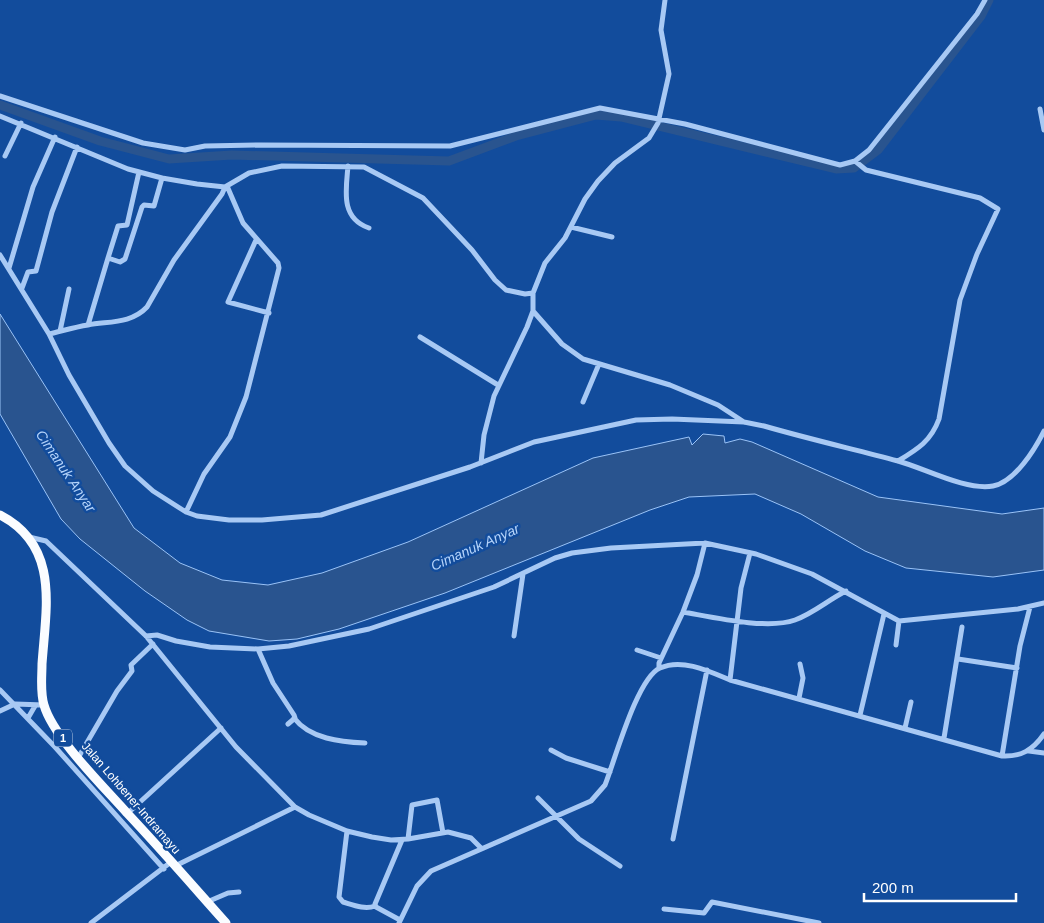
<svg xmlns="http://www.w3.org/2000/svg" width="1044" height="923" font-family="Arial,sans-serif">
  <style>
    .water { fill: #29548f; stroke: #9ac3f7 }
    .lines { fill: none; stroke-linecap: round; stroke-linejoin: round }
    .river { stroke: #29548f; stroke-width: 9 }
    .minor { stroke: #a8c9f4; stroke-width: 5 }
    .trunk { stroke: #fafcff; stroke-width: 9 }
    .labels { text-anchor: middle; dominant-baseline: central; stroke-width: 5; stroke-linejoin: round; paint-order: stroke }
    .shield { fill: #124c9c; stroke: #b8c9e1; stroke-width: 1 }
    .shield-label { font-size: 11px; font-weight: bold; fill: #fff }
    .street-label { font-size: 12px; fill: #fff; stroke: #124c9c }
    .water-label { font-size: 14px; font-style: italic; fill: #b4d3fa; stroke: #124c9c }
  </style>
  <rect width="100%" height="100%" fill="#124c9c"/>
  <path class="water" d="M0 314 134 528 180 563 222 580 268 585 322 573 408 542 593 458 689 437 692 445 703 434 724 436 725 443 740 439 752 442 878 497 1002 514 1044 508V570L993 577 906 568 865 551 801 514 755 494 689 497 650 510 445 593 339 629 297 639 269 641 209 631 187 620 145 591 80 539 61 519 0 414Z"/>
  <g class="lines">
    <path class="river" d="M0 105 100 141 169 159 232 155 449 161 516 136 596 115 621 117 836 169 854 168 878 150 981 16 989 0"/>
    <path class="minor" d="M0 96 143 143 185 150 205 146 261 145 450 146 600 108 685 124 840 165 855 161 869 150 977 14 985 0
      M1040 109 1044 130
      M0 116 128 169 162 178 197 184 225 187 249 173 282 166 364 167 423 198 472 250 495 280 506 290 525 294 533 293
      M5 156 21 123
      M855 161 866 170 980 198 998 209 977 254 960 300 939 419C931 441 918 449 898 461
      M348 166C346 190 340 218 369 228
      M571 227 612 237
      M256 240 228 302 269 313
      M0 255 49 334 69 375 109 443 125 466 153 491 186 512 197 516 229 520H262L321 515 470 467 534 442 636 420 672 419 744 422 764 426C809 439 853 449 898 461 924 468 966 491 993 486 1015 482 1035 449 1044 431
      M108 258 118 226 127 225 139 172
      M9 268 33 187 55 137
      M22 288 28 272 36 271 52 212 77 147
      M533 311 562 344 583 359 670 385 718 405 744 422
      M88 325 108 258 120 262 125 259 142 207 144 205 154 206 162 178
      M60 331 69 289
      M49 334C62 331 75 327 88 325 109 321 131 324 147 307L174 260 222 194 225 187
      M420 337 498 385
      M583 402 599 364
      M481 463 484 435 494 396 527 327 533 311V293L545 263 565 238 585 199 598 181 615 163 649 138 658 123 669 74 661 30 665 0
      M186 512 204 474 230 437 246 397 279 268 278 263 243 223 227 186
      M29 537 46 541 146 636 236 747 295 807 309 815 347 831 372 837 391 840 408 839 448 832 471 838 481 848
      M705 543 756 554 812 574 899 621 1018 609 1044 603
      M683 612C712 617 767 630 795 620 814 613 828 600 846 591
      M146 636 157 635 176 641 210 647 258 649 289 646 369 629 494 587 555 558 572 553 611 548 705 543 697 575 683 612 659 663V668
      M514 636 523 574
      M896 645 899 621
      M258 649 273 683 294 715 295 718 288 724
      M637 650 661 658
      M958 659 1017 668
      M730 680 741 588 750 553
      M0 690 55 747 164 869
      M799 698 803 678 800 664
      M0 711 15 704 44 705
      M860 715 884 614
      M28 718 35 706
      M294 718C310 739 341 742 365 743
      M905 728 911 702
      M944 738 962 627
      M551 750 566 758 610 772
      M1029 751 1044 753
      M1002 756 1020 646 1030 607
      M78 758 117 691 132 671 131 665 153 644
      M538 798 579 839 620 866
      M128 813 221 728
      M347 831 339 897 343 902C353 905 365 910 375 906
      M408 839 412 805 437 800 443 833
      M673 839 707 670
      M175 866 295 807
      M207 902 228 893 239 892
      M664 909 704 913 712 902 819 923
      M400 920 376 907 375 904 402 840
      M91 923 171 862
      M399 923 417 886 431 871 591 801 605 785C615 760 637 678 660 668 682 658 709 671 730 680L1002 756C1021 757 1033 750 1044 734"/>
    <path class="trunk" d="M0 515C60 546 46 607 42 664 42 677 40 692 44 705 53 737 104 787 127 813 161 849 193 886 226 923"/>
  </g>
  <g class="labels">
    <rect class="shield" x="54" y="729.5" width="18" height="17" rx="4"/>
    <g class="shield-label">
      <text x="63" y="738">1</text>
    </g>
    <g class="street-label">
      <text transform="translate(131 798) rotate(49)">Jalan Lohbener-Indramayu</text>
    </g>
    <g class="water-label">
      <text transform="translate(66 471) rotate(56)">Cimanuk Anyar</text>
      <text transform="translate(475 547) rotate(-24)">Cimanuk Anyar</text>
    </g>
  </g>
  <path d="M864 893v8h152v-8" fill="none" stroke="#ffffff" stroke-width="2.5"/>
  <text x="872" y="893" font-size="15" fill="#ffffff" stroke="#124c9c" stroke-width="4" paint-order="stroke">200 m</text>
</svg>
